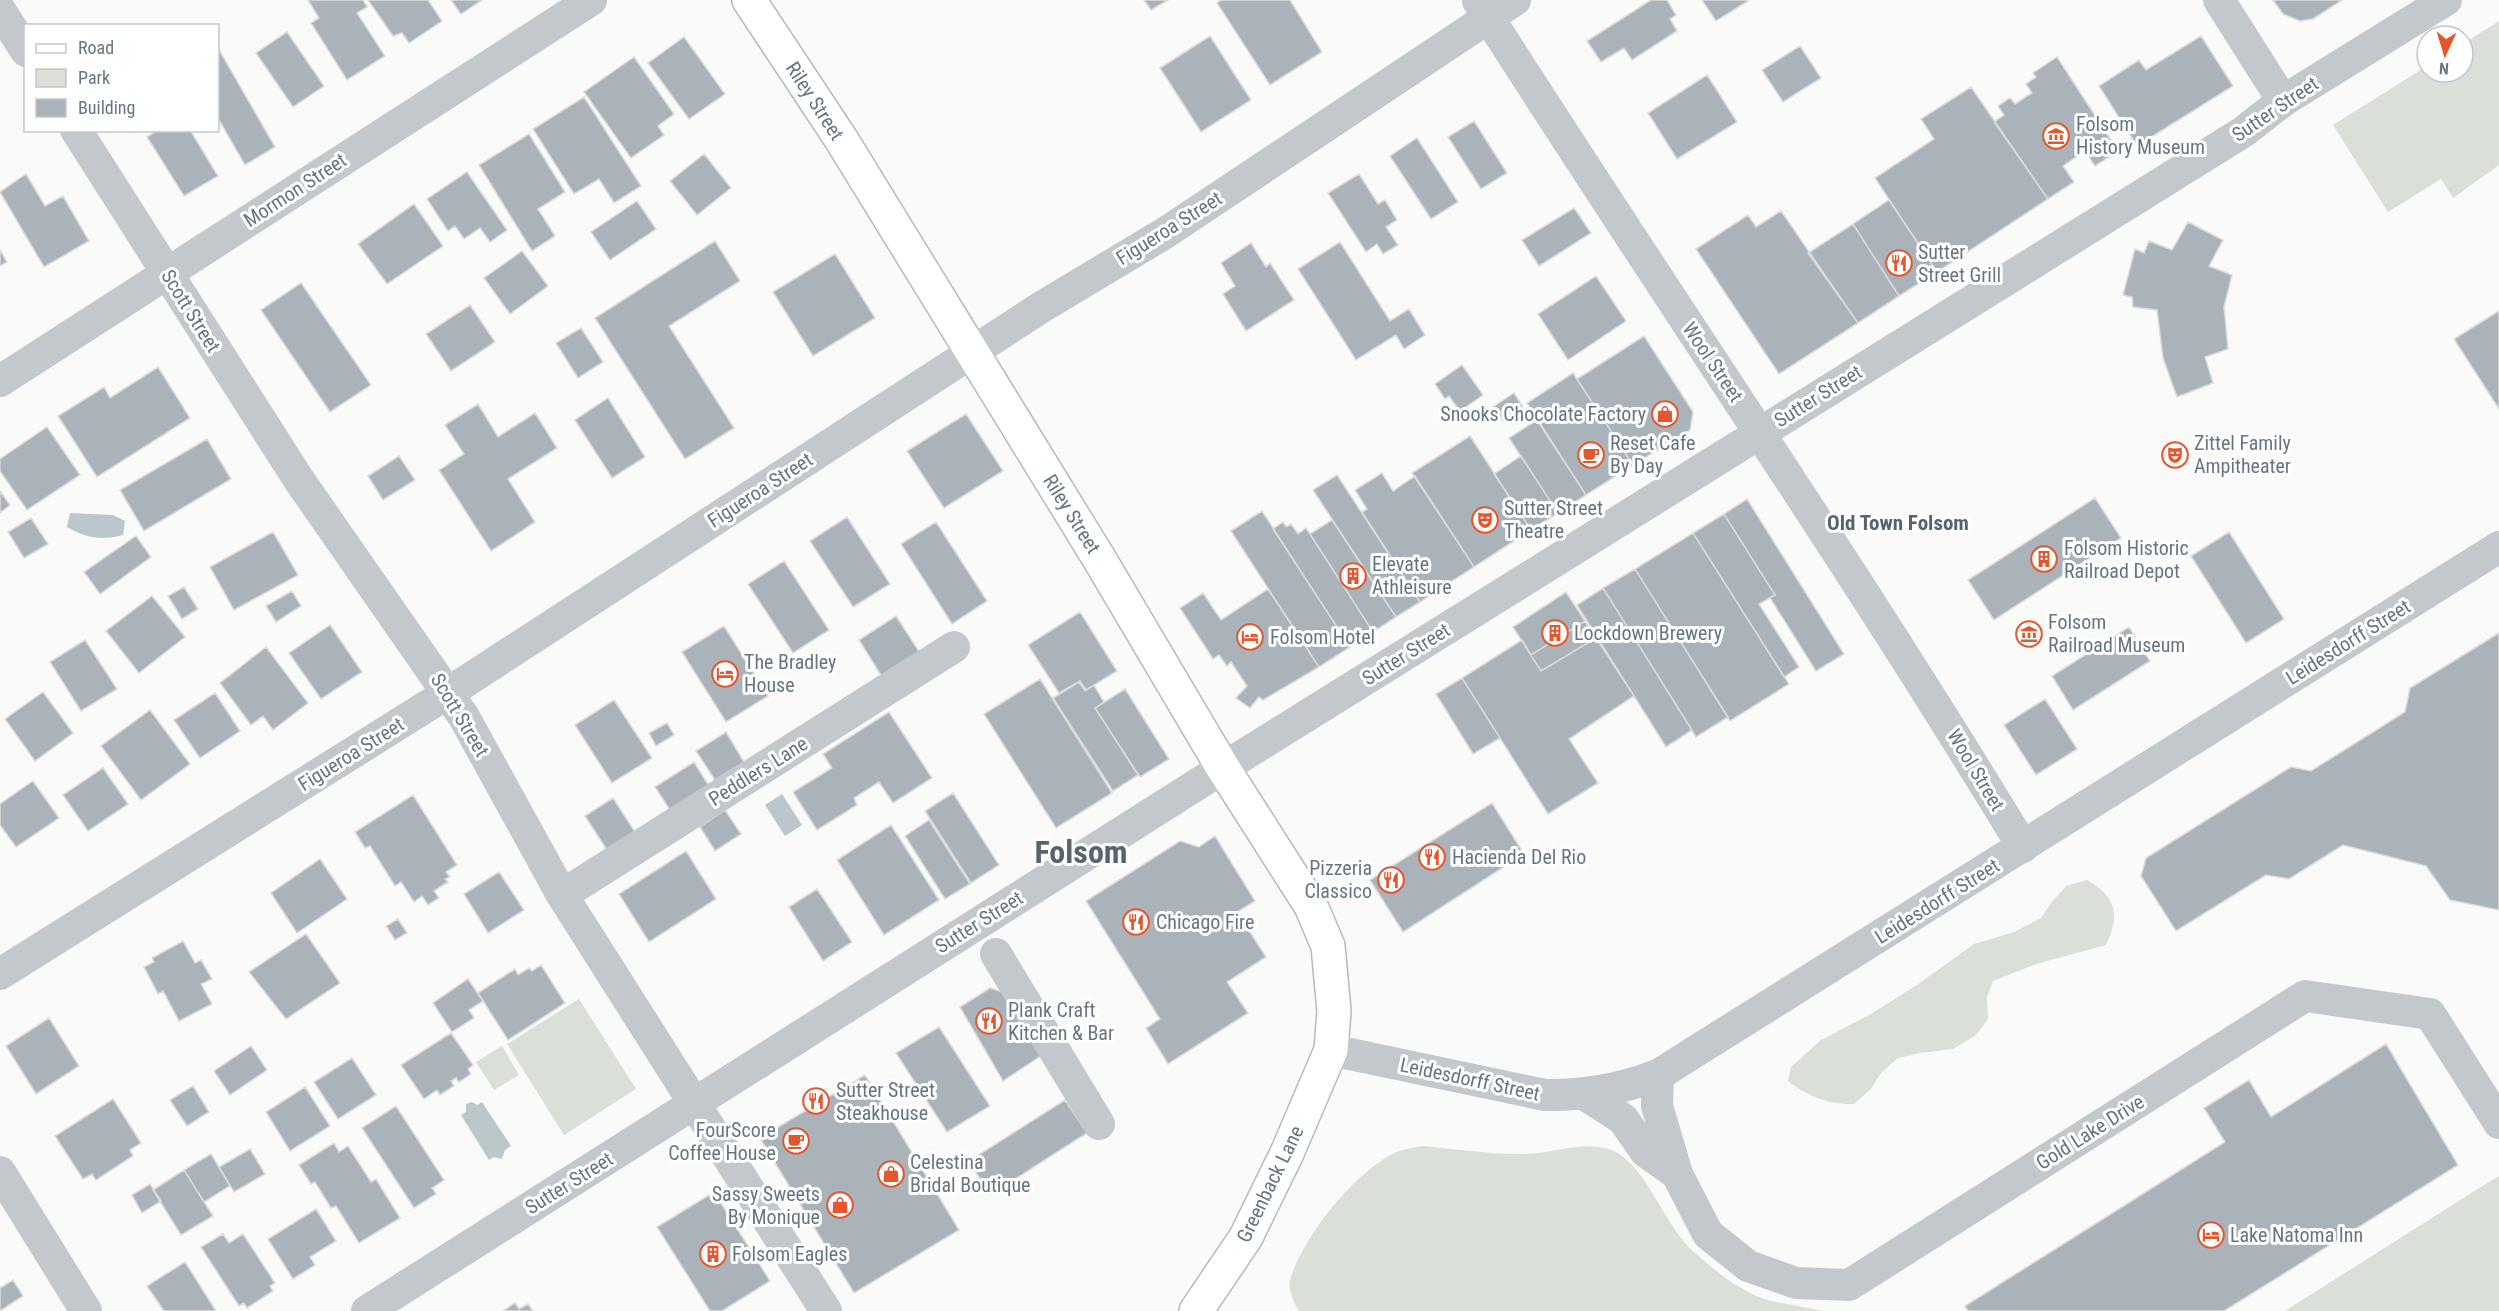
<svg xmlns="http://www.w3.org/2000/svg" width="2499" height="1311" font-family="'Roboto Condensed',sans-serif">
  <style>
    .green { fill: #dadfd7 }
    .water { fill: #bbc7cb }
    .building { fill: #aab3b9; stroke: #dcdcda; stroke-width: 1.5 }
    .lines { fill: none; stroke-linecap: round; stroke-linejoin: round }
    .major-casing { stroke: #b5babe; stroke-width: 36 }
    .minor { stroke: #c3c8cc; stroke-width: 32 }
    .major { stroke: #fff; stroke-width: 33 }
    .labels { text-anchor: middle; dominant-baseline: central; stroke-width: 6; stroke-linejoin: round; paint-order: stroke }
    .street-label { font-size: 20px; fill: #657683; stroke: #fff }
    .poi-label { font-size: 20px; fill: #657683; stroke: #fff; text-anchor: start }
    .neighbourhood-label { font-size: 21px; font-weight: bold; fill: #57646e; stroke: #fff }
    .town-label { font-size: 32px; font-weight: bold; fill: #57646e; stroke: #fff }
  </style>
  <rect width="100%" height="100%" fill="#fafaf8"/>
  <path class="green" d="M2499 21V165L2453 198 2441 179 2388 212 2333 125 2427 66V72H2463V44Z
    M2087 880C2117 897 2120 915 2106 945L2036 964 1993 981 1987 997 1988 1019 1976 1035 1953 1049 1920 1053 1898 1058 1881 1073 1871 1089 1854 1104C1827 1104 1809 1097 1788 1081L1791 1067 1821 1040 1871 1014 1917 985 1974 944 2014 932 2041 918 2051 903 2066 886Z
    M579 999 636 1089 564 1135 507 1044Z
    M502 1046 519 1075 494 1090 476 1062Z
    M1423 1146C1457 1149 1492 1155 1527 1154 1553 1153 1584 1141 1609 1149 1644 1160 1664 1225 1692 1250 1713 1269 1740 1292 1768 1300 1786 1305 1804 1306 1822 1311H1299C1294 1303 1288 1290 1290 1280 1303 1237 1349 1180 1387 1157 1398 1150 1410 1148 1423 1146Z
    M2499 1176V1311H2285L2484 1185Z"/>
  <path class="water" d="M70 513 113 515 125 521 123 535C101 541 86 538 67 527Z
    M782 794 802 825 785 836 765 805Z
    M472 1102 477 1105 482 1102 511 1146 505 1150 502 1159 494 1157 489 1160 461 1115 466 1112V1104Z"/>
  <path class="building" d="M308 0H363L367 7 357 13 385 56 347 80 311 23 319 18Z
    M368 0H428L442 21 409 43 402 33 393 36Z
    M451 0H482L461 14Z
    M1144 0H1168L1151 10Z
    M1221 0H1290L1322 52 1270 85 1217 3Z
    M1651 0H1667L1676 15 1670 19 1677 31 1632 60 1624 48 1601 62 1587 41Z
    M1702 0H1747L1748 1 1716 21Z
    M2273 0H2342L2313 19 2300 21 2283 14Z
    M287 32 324 86 293 107 256 53Z
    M1210 36 1251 100 1201 132 1160 68Z
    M2201 36 2233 86 2137 146 2099 86 2139 60 2146 70Z
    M684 37 725 94 689 119 648 63Z
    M1800 46 1821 78 1783 102 1762 70Z
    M218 48 275 147 245 165 218 118Z
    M634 57 674 114 658 126 664 135 631 158 584 92Z
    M2057 57 2118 151 2095 166 2085 151 2063 166 2074 182 2048 199 1994 122 2004 115 1998 106 2010 98 2015 104 2032 93 2026 84 2036 77 2033 73Z
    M1707 75 1737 122 1677 159 1648 113Z
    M1971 87 2048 199 1937 272 1875 178 1934 139 1921 119Z
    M584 97 641 186 614 203 599 179 574 194 533 129Z
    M1474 121 1507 173 1481 189 1448 137Z
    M158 130H190L218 176 184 196 147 137Z
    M529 134 565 192 538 209 555 236 532 251 479 165Z
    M1417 138 1458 202 1431 219 1390 156Z
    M704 154 731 188 697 215 670 181Z
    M467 172 507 230 490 242 480 228 464 239 455 226 448 231 427 199Z
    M26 174 45 206 63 196 89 241 44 267 0 192Z
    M1359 174 1378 204 1385 200 1397 220 1386 227 1398 245 1383 254 1377 244 1366 252 1328 193Z
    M1889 200 1937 272 1899 296 1853 224Z
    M637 201 656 229 610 260 591 232Z
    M414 204 443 246 387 284 358 244Z
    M1574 208 1591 233 1539 266 1522 240Z
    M1781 211 1858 323 1779 374 1696 249 1748 215 1756 227Z
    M2188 222 2223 240 2209 266 2232 275 2224 307 2228 349 2205 357 2213 383 2177 397 2163 358 2157 310 2133 307 2132 297 2123 295 2135 249 2144 253 2149 241 2172 250Z
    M1853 224 1899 296 1858 323 1808 253Z
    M715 241 740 281 669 326 734 428 685 459 595 318Z
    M1340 242 1390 321 1409 309 1425 335 1404 349 1396 335 1356 360 1298 269Z
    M1251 243 1266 267 1270 263 1294 300 1246 331 1223 294 1235 286 1221 263Z
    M0 250 7 262 0 266Z
    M522 251 548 286 510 314 484 278Z
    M835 254 875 318 813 356 773 292Z
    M1596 276 1626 321 1568 360 1538 314Z
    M301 283 371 385 330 412 261 310Z
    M470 305 495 342 451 371 426 334Z
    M2499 311V409L2454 339Z
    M581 328 603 362 578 378 556 343Z
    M1644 336 1693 412 1690 430 1633 465 1577 379Z
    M1462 365 1483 395 1460 411 1449 396 1445 399 1435 384Z
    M158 367 190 418 97 477 58 416 104 387 110 398Z
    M1573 373 1633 465 1586 495 1527 403Z
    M1514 393 1523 407 1503 421 1493 407Z
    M608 398 645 457 612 478 575 420Z
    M478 404 498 437 535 413 557 448 508 479 535 522 491 551 439 470 464 454 445 425Z
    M966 414 1003 471 944 508 907 451Z
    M1537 420 1586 495 1558 513 1509 438Z
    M47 427 80 475 27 510 0 471V459Z
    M1470 436 1531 530 1474 567 1412 473Z
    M207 439 231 479 144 531 120 490Z
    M399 456 415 480 383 500 368 476Z
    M1521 456 1558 513 1531 530 1494 474Z
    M1382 473 1393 491 1415 476 1474 567 1420 602 1362 512 1367 509 1355 490Z
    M1337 475 1420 602 1396 617 1313 490Z
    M0 491 10 505 0 513Z
    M2095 498 2121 538 1994 620 1968 580Z
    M1747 499 1844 654 1816 671 1770 598 1775 595 1724 514Z
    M1262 511 1350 647 1319 667 1231 531Z
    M1724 514 1775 595 1759 604 1799 667 1784 677 1693 533Z
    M847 517 890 584 853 607 810 541Z
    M31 518 48 544 24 558 8 532Z
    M1332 520 1396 617 1373 632 1310 534Z
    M936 522 987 601 952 624 901 544Z
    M1283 522 1286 527 1291 524 1298 534 1306 528 1373 632 1350 647 1273 529Z
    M273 532 298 575 234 610 210 567Z
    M2229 532 2284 619 2246 643 2191 556Z
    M1693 533 1789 684 1730 721 1635 569Z
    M136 536 151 557 100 594 84 572Z
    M784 561 829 630 793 653 748 584Z
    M1635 569 1728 717 1696 737 1603 588Z
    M184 587 198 609 182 619 168 596Z
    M1603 588 1692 730 1666 747 1577 605Z
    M1268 589 1319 667 1263 700 1259 697 1250 708 1236 698 1247 686 1231 662 1227 666 1219 655 1213 659 1180 608 1203 593 1221 620Z
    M292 591 301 606 276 622 266 606Z
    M1566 592 1596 638 1541 671 1513 627Z
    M152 596 185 637 139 673 106 631Z
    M1080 612 1117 671 1086 690 1080 681 1059 693 1028 645Z
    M896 616 920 653 882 677 859 640Z
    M1585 621 1634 696 1569 739 1598 783 1548 814 1462 678 1522 640 1531 655Z
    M330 625 362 672 321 699 289 653Z
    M724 626 768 696 726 722 682 652Z
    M2129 627 2150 661 2073 710 2052 676Z
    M2499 633V910L2450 900 2426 866 2343 845 2289 879 2266 875 2176 931 2141 876 2146 858 2291 767 2311 771 2405 712 2410 688Z
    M85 640 117 689 81 711 50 662Z
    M266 647 308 703 273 730 263 716 251 725 220 683Z
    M1462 678 1500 738 1473 754 1436 694Z
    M1040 679 1112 793 1056 828 984 714Z
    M1079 682 1085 691 1094 685 1104 702 1095 708 1138 775 1113 791 1053 698Z
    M1125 689 1169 759 1140 777 1095 708Z
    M43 692 73 733 35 761 5 719Z
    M215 693 240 731 200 758 174 720Z
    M2045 699 2077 749 2036 775 2004 725Z
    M614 700 652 758 612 783 575 725Z
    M150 710 190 764 141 800 101 746Z
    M889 712 932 778 893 803 879 782 854 798 857 805 817 830 793 792 832 768 823 754Z
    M667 723 674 735 656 746 649 733Z
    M726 732 744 762 715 780 696 751Z
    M694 762 709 786 670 810 655 787Z
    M103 768 128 804 88 831 63 795Z
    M33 781 59 818 16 847 0 825V804Z
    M953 793 999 865 971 883 925 811Z
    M413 795 457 865 446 872 450 877 445 879 448 882 434 891 439 898 428 905 422 896 414 902 401 882 395 886 370 846 365 848 355 832Z
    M613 798 635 832 607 850 585 816Z
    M1492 803 1524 854 1403 932 1370 880Z
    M725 810 741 834 715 851 700 827Z
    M929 820 970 884 945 899 905 836Z
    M891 825 939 900 884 935 837 860Z
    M1215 836 1255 901 1237 912 1266 957 1227 982 1248 1013 1168 1064 1146 1028 1160 1019 1086 901 1180 841 1199 847Z
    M686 851 716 899 649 942 619 894Z
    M320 859 347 899 297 933 271 893Z
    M499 872 524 910 488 933 464 894Z
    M817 889 852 942 823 961 789 907Z
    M398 919 407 933 395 940 386 926Z
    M306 934 340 983 286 1019 249 972Z
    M183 941 195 963 201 960 212 979 201 984 212 1004 179 1021 163 991 158 994 144 967 154 962 152 958Z
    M541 965 565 1003 508 1040 478 993 515 969 518 975 529 968 532 971Z
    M468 979 483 1001 469 1010 474 1018 452 1032 433 1003Z
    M990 988 1009 994 1045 1053 1003 1081 960 1007Z
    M49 1018 79 1066 36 1094 6 1046Z
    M939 1027 990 1106 947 1132 896 1053Z
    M451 1033 473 1065 468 1069 471 1074 459 1082 456 1078 451 1081 454 1086 440 1095 437 1090 424 1099 401 1065Z
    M2386 1044 2458 1165 2224 1311H1968L1965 1306 2225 1142 2204 1108 2249 1080 2271 1117Z
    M251 1046 267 1070 230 1095 214 1071Z
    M352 1058 376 1095 338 1119 314 1082Z
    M865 1075 959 1230 854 1293 760 1138Z
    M193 1086 209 1112 187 1126 170 1100Z
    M305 1087 330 1126 290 1151 266 1112Z
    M113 1099 141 1143 130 1150 133 1156 96 1180 92 1174 83 1179 55 1136Z
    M1065 1100 1087 1133 990 1195 969 1161Z
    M396 1106 444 1180 432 1188 436 1194 414 1208 362 1128Z
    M334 1143 339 1152 348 1146 371 1182 376 1179 400 1218 359 1243 336 1206 331 1208 315 1182 311 1184 299 1165Z
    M250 1149 265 1174 234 1192 219 1167Z
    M211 1154 230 1186 204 1202 184 1170Z
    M184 1170 213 1216 181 1235 153 1190Z
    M150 1184 161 1201 142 1213 132 1195Z
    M714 1192 770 1281 722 1311H710L657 1227Z
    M316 1209 336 1241 310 1257 315 1265 293 1279 268 1239Z
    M223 1234 229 1243 243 1234 275 1283 270 1286 273 1291 247 1308 244 1303 239 1306 201 1247Z
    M185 1262 216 1311H164L147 1286Z
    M13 1280 23 1296 0 1311V1288Z
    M515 1303 519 1309 528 1304 533 1311H503Z"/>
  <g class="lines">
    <g class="major-casing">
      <path id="major" d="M749 0 841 139 1100 560 1223 768 1311 906 1328 946 1334 1011 1331 1050 1287 1153 1246 1237 1196 1311"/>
    </g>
    <path class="minor" d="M2219 0 2283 101
      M1478 1C1658 284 1849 560 2023 847
      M0 10 26 51
      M76 130 299 480 464 717 562 895 826 1311
      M0 381 591 0
      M562 895 954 647
      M996 954 1099 1124
      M0 974 448 693 1040 308 1165 233 1515 0
      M1331 1050 1545 1095C1585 1096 1621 1089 1658 1075L2499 547
      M1658 1075 1657 1106 1677 1174 1708 1234 1748 1266 1796 1283 1849 1285 2305 996 2430 1014 2499 1123
      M1584 1094 1623 1119 1646 1152 1677 1174
      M0 1172 86 1311
      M367 1311 1223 768 2243 132 2283 101 2446 0"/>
    <use href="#major" class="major"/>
  </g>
  <defs>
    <g id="museum-ring" transform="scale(1.35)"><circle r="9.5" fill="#fff" stroke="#e4572e" stroke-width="1.5"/><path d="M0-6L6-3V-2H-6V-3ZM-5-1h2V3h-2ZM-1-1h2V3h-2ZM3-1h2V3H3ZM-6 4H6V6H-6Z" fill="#e4572e"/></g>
    <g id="restaurant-ring" transform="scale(1.35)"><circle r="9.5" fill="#fff" stroke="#e4572e" stroke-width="1.5"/><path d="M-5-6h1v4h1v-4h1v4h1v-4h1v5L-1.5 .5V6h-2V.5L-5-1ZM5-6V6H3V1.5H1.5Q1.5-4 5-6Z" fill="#e4572e"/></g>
    <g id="shop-ring" transform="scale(1.35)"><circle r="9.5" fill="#fff" stroke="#e4572e" stroke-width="1.5"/><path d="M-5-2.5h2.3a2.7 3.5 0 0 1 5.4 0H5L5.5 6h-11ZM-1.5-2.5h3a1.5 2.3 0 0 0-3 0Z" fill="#e4572e"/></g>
    <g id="cafe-ring" transform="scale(1.35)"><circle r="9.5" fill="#fff" stroke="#e4572e" stroke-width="1.5"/><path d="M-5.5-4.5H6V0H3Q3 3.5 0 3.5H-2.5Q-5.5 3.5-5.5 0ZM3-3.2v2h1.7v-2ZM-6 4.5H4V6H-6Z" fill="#e4572e"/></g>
    <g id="theatre-ring" transform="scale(1.35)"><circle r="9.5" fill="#fff" stroke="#e4572e" stroke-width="1.5"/><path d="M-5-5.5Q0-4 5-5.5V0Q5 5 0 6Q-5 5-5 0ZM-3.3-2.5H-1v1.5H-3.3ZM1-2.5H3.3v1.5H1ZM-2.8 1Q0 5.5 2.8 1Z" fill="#e4572e"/></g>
    <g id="building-ring" transform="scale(1.35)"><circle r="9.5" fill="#fff" stroke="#e4572e" stroke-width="1.5"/><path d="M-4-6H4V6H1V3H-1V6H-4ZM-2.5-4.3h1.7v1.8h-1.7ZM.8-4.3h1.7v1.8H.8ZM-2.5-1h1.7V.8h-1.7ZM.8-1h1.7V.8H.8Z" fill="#e4572e"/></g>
    <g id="hotel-ring" transform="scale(1.35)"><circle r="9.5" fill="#fff" stroke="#e4572e" stroke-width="1.5"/><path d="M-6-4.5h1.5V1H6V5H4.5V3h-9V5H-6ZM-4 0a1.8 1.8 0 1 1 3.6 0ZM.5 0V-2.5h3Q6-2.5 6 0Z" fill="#e4572e"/></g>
  </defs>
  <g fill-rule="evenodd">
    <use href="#museum-ring" x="2056" y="136"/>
    <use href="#restaurant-ring" x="1899" y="263"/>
    <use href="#shop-ring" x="1665" y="414"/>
    <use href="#cafe-ring" x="1591" y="455"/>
    <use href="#theatre-ring" x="2175" y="455"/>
    <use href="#theatre-ring" x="1485" y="520"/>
    <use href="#building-ring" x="2044" y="559"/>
    <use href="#building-ring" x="1353" y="576"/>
    <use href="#building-ring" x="1555" y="633"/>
    <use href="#museum-ring" x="2029" y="634"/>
    <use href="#hotel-ring" x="1250" y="637"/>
    <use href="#hotel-ring" x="725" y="674"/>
    <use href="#restaurant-ring" x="1432" y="857"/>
    <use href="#restaurant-ring" x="1391" y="880"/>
    <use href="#restaurant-ring" x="1136" y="922"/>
    <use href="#restaurant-ring" x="989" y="1021"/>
    <use href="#restaurant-ring" x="816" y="1101"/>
    <use href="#cafe-ring" x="796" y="1141"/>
    <use href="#shop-ring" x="891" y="1174"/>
    <use href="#shop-ring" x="840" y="1205"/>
    <use href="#hotel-ring" x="2211" y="1235"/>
    <use href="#building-ring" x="713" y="1254"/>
  </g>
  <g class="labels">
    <g class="street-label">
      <text transform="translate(815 101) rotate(57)">Riley Street</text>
      <text transform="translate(2275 109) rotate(-34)">Sutter Street</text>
      <text transform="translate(295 190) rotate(-33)">Mormon Street</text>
      <text transform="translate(1169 228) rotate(-32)">Figueroa Street</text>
      <text transform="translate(191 311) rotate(58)">Scott Street</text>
      <text transform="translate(1713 362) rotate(56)">Wool Street</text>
      <text transform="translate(1818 396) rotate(-32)">Sutter Street</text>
      <text transform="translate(760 490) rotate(-33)">Figueroa Street</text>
      <text transform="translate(1072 514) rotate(58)">Riley Street</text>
      <text transform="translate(2348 642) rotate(-32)">Leidesdorff Street</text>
      <text transform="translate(1406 654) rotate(-32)">Sutter Street</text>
      <text transform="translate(460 715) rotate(59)">Scott Street</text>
      <text transform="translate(351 754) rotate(-32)">Figueroa Street</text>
      <text transform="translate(1976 770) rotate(59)">Wool Street</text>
      <text transform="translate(758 771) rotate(-32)">Peddlers Lane</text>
      <text transform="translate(1937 901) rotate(-32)">Leidesdorff Street</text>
      <text transform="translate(979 922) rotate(-32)">Sutter Street</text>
      <text transform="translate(1470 1079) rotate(12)">Leidesdorff Street</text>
      <text transform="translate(2090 1132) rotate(-32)">Gold Lake Drive</text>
      <text transform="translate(569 1183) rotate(-32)">Sutter Street</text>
      <text transform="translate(1270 1184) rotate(-64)">Greenback Lane</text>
    </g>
    <g class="poi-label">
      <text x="2076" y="124">Folsom<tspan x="2076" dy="23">History Museum</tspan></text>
      <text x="1918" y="252">Sutter<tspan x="1918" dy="23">Street Grill</tspan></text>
      <text x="1646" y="414" text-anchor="end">Snooks Chocolate Factory</text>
      <text x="1610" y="443">Reset Cafe<tspan x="1610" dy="23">By Day</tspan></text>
      <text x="2194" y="443">Zittel Family<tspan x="2194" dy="23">Ampitheater</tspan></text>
      <text x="1504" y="508">Sutter Street<tspan x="1504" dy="23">Theatre</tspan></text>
      <text x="2064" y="548">Folsom Historic<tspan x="2064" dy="23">Railroad Depot</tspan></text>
      <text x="1372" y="564">Elevate<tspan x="1372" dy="23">Athleisure</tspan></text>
      <text x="2048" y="622">Folsom<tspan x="2048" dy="23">Railroad Museum</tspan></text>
      <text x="1574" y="633">Lockdown Brewery</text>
      <text x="1270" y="637">Folsom Hotel</text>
      <text x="744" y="662">The Bradley<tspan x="744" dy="23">House</tspan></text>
      <text x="1452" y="857">Hacienda Del Rio</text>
      <text x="1372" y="868" text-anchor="end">Pizzeria<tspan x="1372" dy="23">Classico</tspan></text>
      <text x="1156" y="922">Chicago Fire</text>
      <text x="1008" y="1010">Plank Craft<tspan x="1008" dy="23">Kitchen &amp; Bar</tspan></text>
      <text x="836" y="1090">Sutter Street<tspan x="836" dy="23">Steakhouse</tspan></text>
      <text x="776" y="1130" text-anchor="end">FourScore<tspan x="776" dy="23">Coffee House</tspan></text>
      <text x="910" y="1162">Celestina<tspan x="910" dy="23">Bridal Boutique</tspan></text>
      <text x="820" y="1194" text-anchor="end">Sassy Sweets<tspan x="820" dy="23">By Monique</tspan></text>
      <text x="2230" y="1235">Lake Natoma Inn</text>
      <text x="732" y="1254">Folsom Eagles</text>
    </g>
    <g class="neighbourhood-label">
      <text x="1898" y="523">Old Town Folsom</text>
    </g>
    <g class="town-label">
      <text x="1081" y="852">Folsom</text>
    </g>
  </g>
  <rect x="24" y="24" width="195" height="108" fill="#ffffff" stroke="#c1c8cd" stroke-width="1.5"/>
  <rect x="36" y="44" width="30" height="9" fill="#ffffff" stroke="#c1c8cd" stroke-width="1.5"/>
  <text x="78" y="54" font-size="18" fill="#657683">Road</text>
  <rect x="36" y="69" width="30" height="18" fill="#dadfd7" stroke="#c1c8cd" stroke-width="1.5"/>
  <text x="78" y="84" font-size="18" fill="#657683">Park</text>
  <rect x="36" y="99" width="30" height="18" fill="#aab3b9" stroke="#c1c8cd" stroke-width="1.5"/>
  <text x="78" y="114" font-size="18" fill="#657683">Building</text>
  <g transform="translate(2445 54) rotate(184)"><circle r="28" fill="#ffffff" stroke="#c1c8cd" stroke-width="1.5"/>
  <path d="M0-4.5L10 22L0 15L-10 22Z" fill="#e4572e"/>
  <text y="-9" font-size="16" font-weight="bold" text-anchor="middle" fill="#657683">N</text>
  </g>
</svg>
